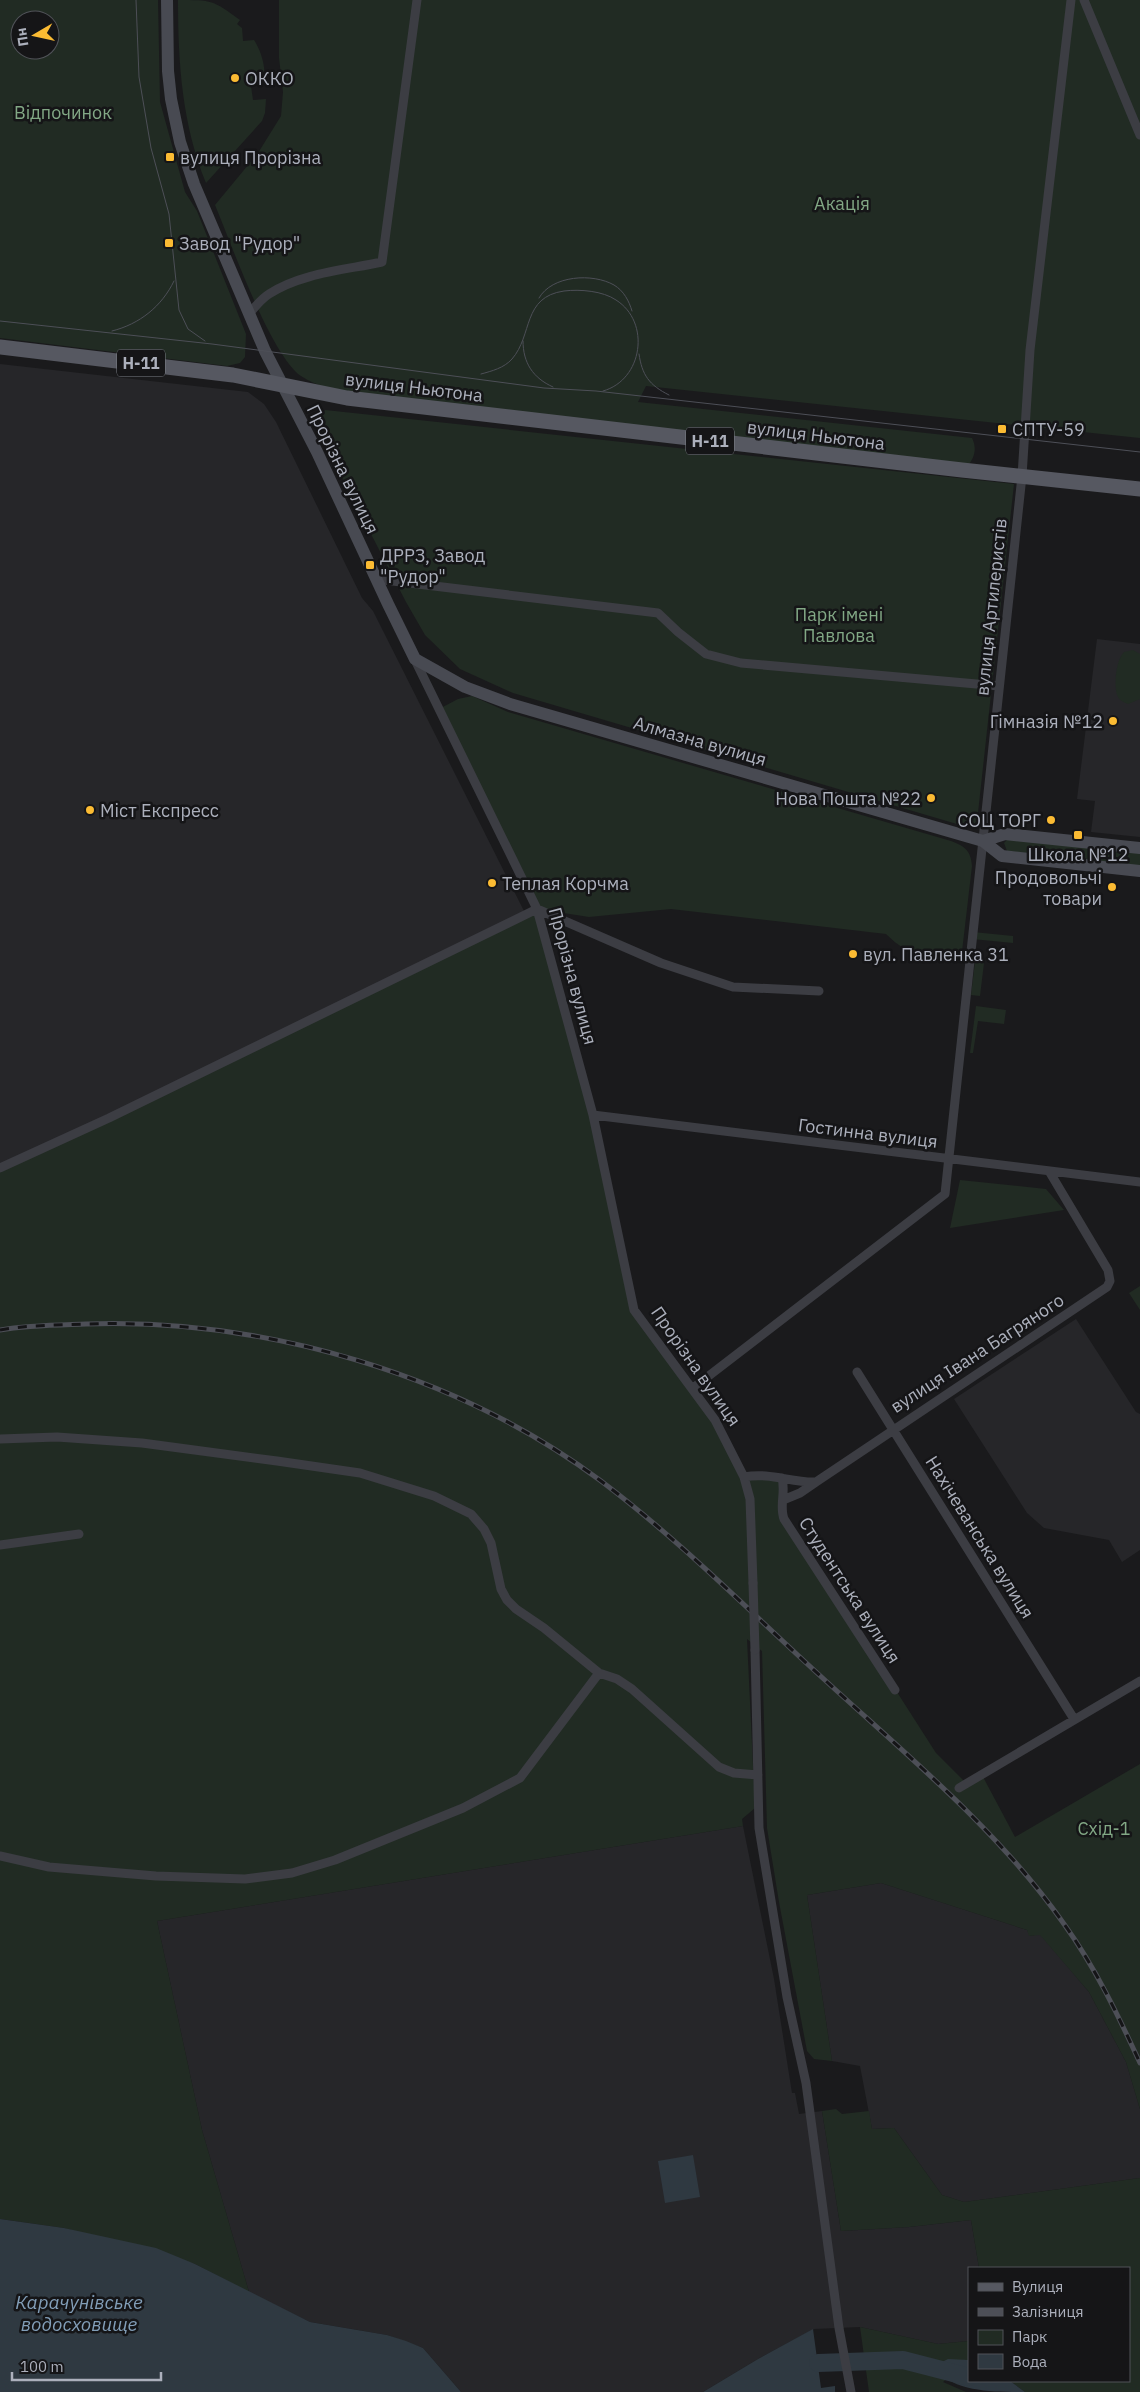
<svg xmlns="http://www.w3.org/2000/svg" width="1140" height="2392" font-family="'IBM Plex Sans',sans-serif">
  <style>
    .built { fill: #262629 }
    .green { fill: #212b23; fill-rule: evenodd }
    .water { fill: #2f3941 }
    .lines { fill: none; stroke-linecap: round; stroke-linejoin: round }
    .river { stroke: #2f3941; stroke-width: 18 }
    .street { stroke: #3c3d43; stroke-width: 9 }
    .secondary { stroke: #484a52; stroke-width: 12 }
    .primary { stroke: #565861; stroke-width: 15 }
    .tram { stroke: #4d4f57; stroke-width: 1 }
    .rail-casing { stroke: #4d4f57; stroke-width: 5 }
    .rail { stroke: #151517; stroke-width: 3; stroke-dasharray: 9; stroke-linecap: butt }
    .street-bridge { stroke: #3c3d43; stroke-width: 9 }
    .poi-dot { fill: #fbbb33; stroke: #151517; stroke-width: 2 }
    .labels { text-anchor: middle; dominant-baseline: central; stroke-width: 5; stroke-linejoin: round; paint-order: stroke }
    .shield { fill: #151517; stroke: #7f828a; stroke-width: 1 }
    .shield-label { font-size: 16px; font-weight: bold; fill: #acb0bc }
    .poi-label { font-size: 18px; fill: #acb0bc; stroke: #151517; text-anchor: start }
    .park-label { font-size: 18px; fill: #82a885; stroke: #151517 }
    .street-label { font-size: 18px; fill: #acb0bc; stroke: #151517 }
    .water-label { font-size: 19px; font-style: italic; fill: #829eb8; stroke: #151517 }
  </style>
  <rect width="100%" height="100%" fill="#1a1a1c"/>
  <path class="built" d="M0 364 248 392 264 404 276 422 362 598 373 611 526 915 0 1166Z
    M1097 639 1140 644V837L1091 832 1095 801 1077 799Z
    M1076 1319 1136 1412 1140 1414V1550L1122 1562 1109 1540 1044 1528 1027 1513 954 1399Z
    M743 1826 774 1979 792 2093H795L799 2114 822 2111 841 2231 909 2227 971 2220 979 2268H969V2341L938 2344 860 2327 814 2329 758 2359 703 2392H461L423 2348 387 2335 310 2322 249 2292 202 2130 157 1921Z
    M881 1883 1027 1930 1030 1936 1040 1934 1089 1992 1126 2062 1140 2109V2178L964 2202 942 2195 894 2128 872 2129 860 2066 832 2061 807 1895Z"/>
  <path class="green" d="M0 0H158L160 102 185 192 197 211 246 334 245 357 240 363 227 366 0 338ZM20 20H50V50H20Z
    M178 0C212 0 213 0 240 20L237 24 242 28 243 41 254 40C261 50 269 74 261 84L251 86 253 100 266 99 265 113 262 121 206 183C182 124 178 63 178 0Z
    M279 0H1140V438L646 386 638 402 972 438C977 448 975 458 967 466L360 394C340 390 318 388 301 376 270 354 231 243 215 205L258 153 281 116 283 92 279 58Z
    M325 410 1014 484 977 822 967 827 513 693 460 669 425 635 406 602 319 433 318 422Z
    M1133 650 1140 654V699L1128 704C1124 702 1120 701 1118 697 1113 688 1116 659 1124 652Z
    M472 696 508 712 951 841C965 846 971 851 972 866L961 960C928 956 911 959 886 934L671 909 589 917 538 909 593 1115 634 1310 693 1388 744 1477 782 1478 781 1511 936 1753 966 1783 982 1775 1015 1837 1140 1764V2109L1126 2062 1089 1992 1040 1935 1029 1936 1027 1930 881 1883 807 1895 832 2061 814 2059 807 2051 779 1902 767 1828 762 1651 747 1639 755 1808 742 1819 743 1826 157 1921 202 2130 249 2292 195 2264 64 2228 0 2219V1166L537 909 439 709 458 699Z
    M1008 839 1140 853V866L1007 851 1004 843Z
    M973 932 1013 936V943L972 939Z
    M975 962 984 963 980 996 971 995Z
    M976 1006 1006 1010 1004 1024 978 1021 973 1053H970Z
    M960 1180 1046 1189 1064 1210 950 1228Z
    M1140 1286V1310L1129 1293Z
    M836 2109 842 2114 869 2111 872 2129 894 2128 942 2195 964 2202 1140 2178V2392H1025L1010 2381H1129V2268H979L971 2220 909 2227 841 2231 822 2111Z
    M860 2327 938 2344 969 2341V2360L943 2382 966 2392H869Z"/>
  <path class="water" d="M693 2155 700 2197 665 2203 658 2161Z
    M0 2219 64 2228 156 2248 195 2264 310 2322 387 2335 406 2341 423 2348 461 2392H0Z
    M813 2329 821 2388 835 2386V2392H703L758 2359Z
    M948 2359 969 2360V2381H1010L1025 2392C991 2392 958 2392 934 2370V2366Z"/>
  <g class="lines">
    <path class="river" d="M818 2363 903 2360 969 2377"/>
    <path class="street" d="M1084 0 1140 135
      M249 314C255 307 261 299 269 294 301 273 345 270 382 262L417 0
      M376 579 658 613 678 632 706 654 741 663 999 686
      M415 660 537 909 593 1115 634 1310 715 1420 744 1477 750 1499 753 1583
      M593 1115 1140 1182
      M0 1168 109 1118 537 909 661 963 733 987 819 991
      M857 1372 1074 1719
      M693 1388 945 1194 1022 476 1030 350 1071 0
      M0 1439 57 1437 142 1443 277 1461 360 1473 434 1496 471 1514 484 1529 491 1543 501 1589 507 1600 516 1609 544 1628 599 1673 617 1679 632 1689 719 1767 734 1773 758 1775
      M744 1477C771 1472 791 1483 816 1482L1107 1287 1110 1281 1108 1270 1049 1171
      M782 1478C786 1492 779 1506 784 1519L895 1690
      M783 1500 800 1493 816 1482
      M0 1545 79 1534
      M755 1650 759 1828 787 1997 806 2083 839 2328 851 2392
      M959 1788 1140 1681
      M0 1856 49 1867 156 1876 245 1879 292 1873 335 1860 463 1808 520 1778 599 1673"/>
    <path class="secondary" d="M167 0 168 71 171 99 180 142 194 184 265 351 317 452 388 604 415 659 465 687 510 704 983 841 1002 856 1140 871
      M983 841 1005 834 1140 848"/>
    <path class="primary" d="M0 347 233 375 347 398 962 470 1140 489"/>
    <path class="tram" d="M136 0 139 77 151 148 169 214 179 310 188 329 205 341
      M539 298C552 275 593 273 614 285 624 291 629 301 632 311
      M0 321 212 344 544 388 596 391 1140 452
      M112 331C140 324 162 306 174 281
      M523 341C523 363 533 378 553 387
      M639 354C642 375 649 385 669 395
      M481 374C492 371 504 368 512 359 533 335 522 297 564 291 580 289 603 291 616 300 651 322 643 380 603 391"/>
    <g class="rail-casing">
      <path id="rail" d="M0 1330C29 1325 57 1325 86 1324 265 1318 457 1374 601 1481 682 1542 752 1614 827 1682 910 1758 999 1831 1064 1924 1095 1967 1118 2015 1140 2063"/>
    </g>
    <use href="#rail" class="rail"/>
    <path class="street-bridge" d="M753 1583 755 1650"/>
  </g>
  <g class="poi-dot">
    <circle cx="235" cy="78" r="5"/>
    <rect x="165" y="152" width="10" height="10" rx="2.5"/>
    <rect x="164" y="238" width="10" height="10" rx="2.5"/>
    <rect x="997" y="424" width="10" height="10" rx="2.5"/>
    <rect x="365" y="560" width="10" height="10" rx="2.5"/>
    <circle cx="1113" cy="721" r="5"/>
    <circle cx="931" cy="798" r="5"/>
    <circle cx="90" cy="810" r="5"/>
    <circle cx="1051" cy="820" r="5"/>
    <rect x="1073" y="830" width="10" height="10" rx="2.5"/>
    <circle cx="492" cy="883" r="5"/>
    <circle cx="1112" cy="887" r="5"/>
    <circle cx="853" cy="954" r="5"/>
  </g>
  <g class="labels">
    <g class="shield">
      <rect x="117" y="349.5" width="48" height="27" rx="4"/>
      <rect x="686" y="427.5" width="48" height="27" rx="4"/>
    </g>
    <g class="shield-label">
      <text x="141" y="363">Н-11</text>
      <text x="710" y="441">Н-11</text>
    </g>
    <g class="poi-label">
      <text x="245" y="78">ОККО</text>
      <text x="180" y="157">вулиця Прорізна</text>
      <text x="179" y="243">Завод "Рудор"</text>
      <text x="1012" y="429">СПТУ-59</text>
      <text x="380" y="555">ДРРЗ, Завод<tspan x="380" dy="21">"Рудор"</tspan></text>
      <text x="1103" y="721" text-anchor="end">Гімназія №12</text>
      <text x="921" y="798" text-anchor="end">Нова Пошта №22</text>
      <text x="100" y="810">Міст Експресс</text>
      <text x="1041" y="820" text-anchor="end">СОЦ ТОРГ</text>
      <text x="1078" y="854" text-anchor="middle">Школа №12</text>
      <text x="1102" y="877" text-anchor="end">Продовольчі<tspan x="1102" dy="21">товари</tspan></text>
      <text x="502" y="883">Теплая Корчма</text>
      <text x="863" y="954">вул. Павленка 31</text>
    </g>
    <g class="park-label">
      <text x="63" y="112">Відпочинок</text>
      <text x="842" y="203">Акація</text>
      <text x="839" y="614">Парк імені<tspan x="839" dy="21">Павлова</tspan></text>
      <text x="1104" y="1828">Схід-1</text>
    </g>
    <g class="street-label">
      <text transform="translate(414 387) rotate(7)">вулиця Ньютона</text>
      <text transform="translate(816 435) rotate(7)">вулиця Ньютона</text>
      <text transform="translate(343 469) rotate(64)">Прорізна вулиця</text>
      <text transform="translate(991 607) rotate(-84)">вулиця Артилеристів</text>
      <text transform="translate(700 741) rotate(16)">Алмазна вулиця</text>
      <text transform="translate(573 976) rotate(75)">Прорізна вулиця</text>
      <text transform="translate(868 1133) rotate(7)">Гостинна вулиця</text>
      <text transform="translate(977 1353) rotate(-33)">вулиця Івана Багряного</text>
      <text transform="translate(696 1366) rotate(55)">Прорізна вулиця</text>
      <text transform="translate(980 1537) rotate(58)">Нахічеванська вулиця</text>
      <text transform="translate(850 1590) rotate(57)">Студентська вулиця</text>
    </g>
    <g class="water-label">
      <text x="79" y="2302">Карачунівське<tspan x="79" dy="22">водосховище</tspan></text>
    </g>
  </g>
  <rect x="968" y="2267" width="162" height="115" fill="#151517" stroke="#515359"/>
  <rect x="978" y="2283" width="25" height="8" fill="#565861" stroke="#515359"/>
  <text x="1012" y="2292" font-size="15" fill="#acb0bc">Вулиця</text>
  <rect x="978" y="2308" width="25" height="8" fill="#4d4f57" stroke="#515359"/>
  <text x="1012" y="2317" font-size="15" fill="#acb0bc">Залізниця</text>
  <rect x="978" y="2330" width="25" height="15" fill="#212b23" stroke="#515359"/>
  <text x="1012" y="2342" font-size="15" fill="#acb0bc">Парк</text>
  <rect x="978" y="2354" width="25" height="15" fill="#2f3941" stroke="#515359"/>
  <text x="1012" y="2367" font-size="15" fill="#acb0bc">Вода</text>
  <g transform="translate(35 35) rotate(261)"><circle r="24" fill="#151517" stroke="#515359"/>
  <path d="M0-4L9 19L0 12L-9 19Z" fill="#fbbb33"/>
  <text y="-8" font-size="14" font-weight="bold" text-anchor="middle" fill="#acb0bc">Пн</text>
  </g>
  <path d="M12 2372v8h149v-8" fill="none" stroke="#acb0bc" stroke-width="2.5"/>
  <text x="20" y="2372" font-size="15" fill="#acb0bc" stroke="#151517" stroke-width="4" paint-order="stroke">100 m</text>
</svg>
